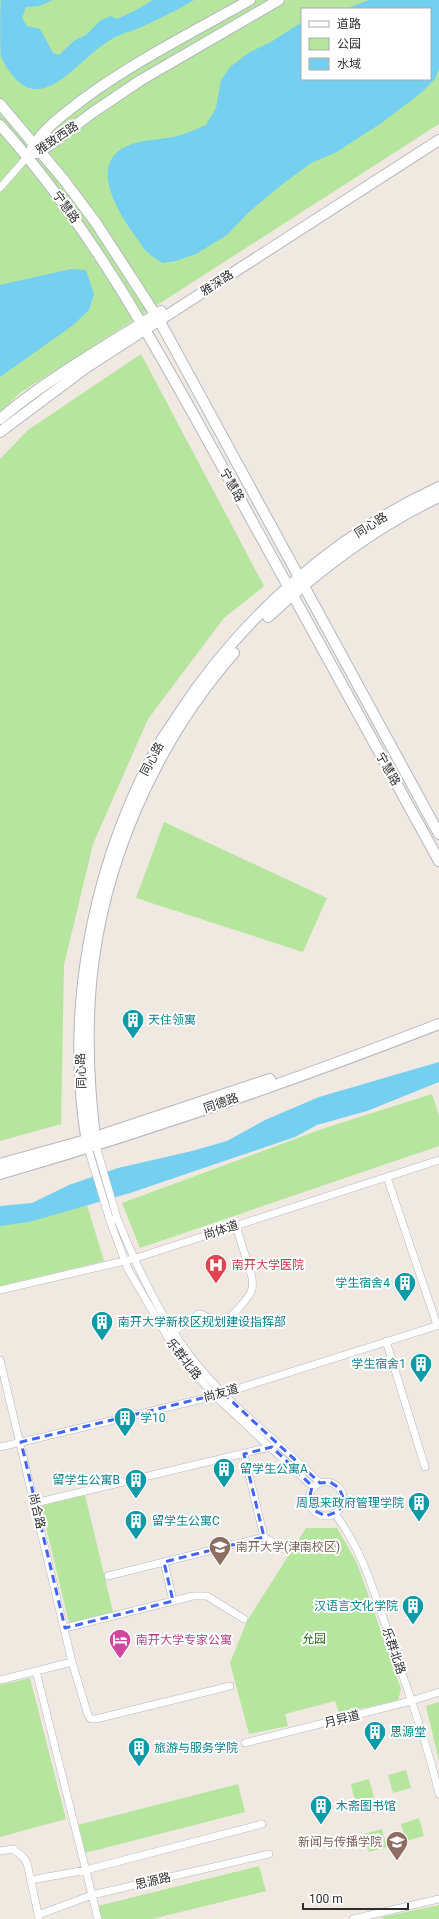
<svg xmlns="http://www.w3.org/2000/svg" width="439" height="1919" font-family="Roboto,'Noto Sans SC',sans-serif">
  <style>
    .green { fill: #b6e59e; fill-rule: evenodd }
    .water { fill: #75cff0 }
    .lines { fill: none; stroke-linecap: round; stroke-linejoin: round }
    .street-casing { stroke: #b4b7c1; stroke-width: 8 }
    .secondary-casing { stroke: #b4b7c1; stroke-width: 12 }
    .street { stroke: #fff; stroke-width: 7 }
    .secondary { stroke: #fff; stroke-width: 10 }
    .marked { fill: none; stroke: #4264fb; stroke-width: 3; stroke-dasharray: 8 5; stroke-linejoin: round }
    .labels { text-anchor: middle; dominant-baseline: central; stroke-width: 4; stroke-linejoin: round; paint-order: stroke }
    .street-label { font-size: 12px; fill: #2e2e2e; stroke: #fff }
    .culture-label { font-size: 12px; fill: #0d838f; stroke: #fff; text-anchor: start }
    .health-label { font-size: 12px; fill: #be3a42; stroke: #fff; text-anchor: start }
    .education-label { font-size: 12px; fill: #785e54; stroke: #fff; text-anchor: start }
    .park-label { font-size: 12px; fill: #2c6e1b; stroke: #fff }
    .hotel-label { font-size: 12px; fill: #b23c85; stroke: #fff; text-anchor: start }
  </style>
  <rect width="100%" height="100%" fill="#efe9e1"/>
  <path class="green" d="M0 0H439V124L20 393 0 412ZM302 9H430V79H302Z
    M141 354 264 586 224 618 148 719 93 844 64 965 61 1124 0 1141V459L28 430Z
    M164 822 327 898 303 952 136 898Z
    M432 1094 439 1116V1146L140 1248 122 1203 322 1129Z
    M87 1205 104 1261 0 1286V1224Z
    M85 1495 113 1612 69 1623 41 1506Z
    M306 1528H337L357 1563 401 1689 398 1701 339 1713 335 1701 285 1714 288 1726 249 1734 230 1663 247 1621Z
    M30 1678 66 1819 0 1837V1685Z
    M439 1702V1761L426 1706Z
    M406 1770 411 1788 393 1793 388 1775Z
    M369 1779 374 1797 355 1802 351 1784Z
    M238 1784 245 1812 85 1853 78 1825Z
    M419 1818 424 1836 406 1841 401 1824Z
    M382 1829 387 1847 369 1852 364 1834Z
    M259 1866 266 1891 152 1919H101L98 1906Z
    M439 1905V1919H383L382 1917Z"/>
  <path class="water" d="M1 0H53L39 6 26 7 22 18 27 26 40 29 53 53 59 55 75 40 86 35 101 20 111 16 117 19 136 10 153 0H194C176 11 157 20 137 29 129 32 119 34 112 39 73 61 37 129 1 57 0 51 0 6 1 0Z
    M369 0H439V69L435 79 421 93 380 124 335 153 311 163 284 183 249 212 227 235 196 254 176 261 162 263C157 259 151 256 147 252 143 248 140 242 136 237 119 214 87 164 127 146 143 139 161 140 178 136 187 133 197 129 206 125L216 108 221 80 230 67 250 52 271 42 302 22V79H430V9H346Z
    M71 269 86 270 94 294 89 310 72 326 0 377V285Z
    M439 1062V1082L367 1111 317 1125 295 1137 130 1193 29 1222 0 1226V1206L32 1203 69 1185 118 1168 192 1151 227 1141 265 1120 319 1097Z"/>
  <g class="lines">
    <g class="street-casing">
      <path id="street" d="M0 188 28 156
        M96 1146 117 1218
        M88 1148 110 1221 128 1269 167 1336 179 1355 215 1396 313 1487
        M387 1177 437 1325
        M110 1221 117 1218C137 1267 159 1315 191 1357 228 1405 278 1441 320 1483
        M0 1290 133 1259 439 1160
        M170 1334 199 1314C207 1314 214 1324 222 1322 229 1321 250 1297 252 1289 253 1285 252 1281 252 1277L236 1226
        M386 1341 425 1467
        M0 1360 72 1662 88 1715 91 1719H96L230 1686
        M0 1447 215 1396 439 1325
        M244 1454 264 1537 284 1549
        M309 1499a17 17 0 1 1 34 0a17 17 0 1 1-34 0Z
        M35 1503 274 1446
        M335 1514C364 1552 376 1599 392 1644 409 1694 427 1743 439 1794
        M164 1562 173 1601
        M108 1576 264 1537
        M65 1628 193 1596H207L244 1619
        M36 1671 98 1919
        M0 1680 72 1662
        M245 1743 411 1701 439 1692
        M0 1851 13 1849 23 1857 27 1863 39 1918
        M31 1880 86 1870 262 1824
        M38 1915 92 1895 269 1854
        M353 1919 439 1899"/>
    </g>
    <g class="secondary-casing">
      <path id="secondary" d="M0 104 64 180 96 223 159 320 439 834
        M0 125C92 228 157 348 223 468 295 599 367 730 439 861
        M32 148C44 128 64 114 82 100 135 61 193 32 250 0
        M36 153 50 145 92 113 141 80 279 0
        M0 419C50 377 106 346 161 311
        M0 432 87 367 439 140
        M268 617C320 569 375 527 439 497
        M96 1146C89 1091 86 1038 91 983 102 864 155 743 234 653
        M88 1148C64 1015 91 872 154 753 160 740 170 728 178 715 241 618 333 536 439 487
        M0 1164 86 1140 270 1079
        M0 1174C149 1131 295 1080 439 1024"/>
    </g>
    <use href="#street" class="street"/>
    <use href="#secondary" class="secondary"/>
  </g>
  <path class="marked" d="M223 1393 320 1483 330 1482 339 1488 343 1497 339 1511 326 1516 313 1510 309 1501 312 1486 272 1447 244 1454 264 1537 164 1562 173 1601 65 1628 21 1442Z"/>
  <defs>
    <g id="building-pin" transform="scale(1.15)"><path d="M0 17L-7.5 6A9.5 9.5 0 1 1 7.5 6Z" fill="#0f9aa8" stroke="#fff"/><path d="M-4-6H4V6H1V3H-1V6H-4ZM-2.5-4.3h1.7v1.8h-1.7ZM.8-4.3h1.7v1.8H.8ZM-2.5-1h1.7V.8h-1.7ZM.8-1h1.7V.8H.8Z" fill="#fff"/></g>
    <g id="hospital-pin" transform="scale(1.15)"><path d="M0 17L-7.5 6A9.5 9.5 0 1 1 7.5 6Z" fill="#e0444e" stroke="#fff"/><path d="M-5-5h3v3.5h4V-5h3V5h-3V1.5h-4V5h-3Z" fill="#fff"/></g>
    <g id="university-pin" transform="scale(1.15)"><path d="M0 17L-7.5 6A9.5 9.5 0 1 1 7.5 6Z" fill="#8d6e63" stroke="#fff"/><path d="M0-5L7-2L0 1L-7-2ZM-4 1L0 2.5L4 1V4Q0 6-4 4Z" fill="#fff"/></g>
    <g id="hotel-pin" transform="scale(1.15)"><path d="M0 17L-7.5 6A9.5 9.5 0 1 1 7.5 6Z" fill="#d1479c" stroke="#fff"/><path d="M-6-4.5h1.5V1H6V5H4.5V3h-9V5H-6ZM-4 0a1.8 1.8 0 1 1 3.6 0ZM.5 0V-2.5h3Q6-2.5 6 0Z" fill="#fff"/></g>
  </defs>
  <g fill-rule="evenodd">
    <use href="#building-pin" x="133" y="1020"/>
    <use href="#hospital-pin" x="216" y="1265"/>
    <use href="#building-pin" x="405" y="1283"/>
    <use href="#building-pin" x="102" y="1322"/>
    <use href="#building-pin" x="421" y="1364"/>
    <use href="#building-pin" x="125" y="1418"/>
    <use href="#building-pin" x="224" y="1469"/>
    <use href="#building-pin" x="136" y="1480"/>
    <use href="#building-pin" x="419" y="1503"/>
    <use href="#building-pin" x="136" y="1521"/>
    <use href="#university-pin" x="220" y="1547"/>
    <use href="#building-pin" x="413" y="1606"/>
    <use href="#hotel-pin" x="120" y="1640"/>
    <use href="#building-pin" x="375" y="1732"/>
    <use href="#building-pin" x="139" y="1748"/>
    <use href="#building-pin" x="321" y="1806"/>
    <use href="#university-pin" x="397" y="1842"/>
  </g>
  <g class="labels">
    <g class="street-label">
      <text transform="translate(57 138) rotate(-34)">雅致西路</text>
      <text transform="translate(66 207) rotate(54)">宁慧路</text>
      <text transform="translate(217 283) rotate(-33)">雅深路</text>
      <text transform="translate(232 485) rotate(61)">宁慧路</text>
      <text transform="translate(371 525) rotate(-32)">同心路</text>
      <text transform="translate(152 759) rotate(-62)">同心路</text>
      <text transform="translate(388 769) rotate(61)">宁慧路</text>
      <text transform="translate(81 1071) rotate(-92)">同心路</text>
      <text transform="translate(221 1103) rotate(-19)">同德路</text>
      <text transform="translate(221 1230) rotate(-18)">尚体道</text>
      <text transform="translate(184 1359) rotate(52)">乐群北路</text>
      <text transform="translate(221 1393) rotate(-16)">尚友道</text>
      <text transform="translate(37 1511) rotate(77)">尚合路</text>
      <text transform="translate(394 1651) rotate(71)">乐群北路</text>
      <text transform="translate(342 1719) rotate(-14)">月异道</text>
      <text transform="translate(153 1881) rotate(-13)">思源路</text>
    </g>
    <g class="culture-label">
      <text x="148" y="1020">天住领寓</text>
      <text x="390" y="1283" text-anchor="end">学生宿舍4</text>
      <text x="118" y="1322">南开大学新校区规划建设指挥部</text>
      <text x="406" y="1364" text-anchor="end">学生宿舍1</text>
      <text x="140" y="1418">学10</text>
      <text x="240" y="1469">留学生公寓A</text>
      <text x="120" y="1480" text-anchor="end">留学生公寓B</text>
      <text x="404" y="1503" text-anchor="end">周恩来政府管理学院</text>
      <text x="152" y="1521">留学生公寓C</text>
      <text x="398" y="1606" text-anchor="end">汉语言文化学院</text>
      <text x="390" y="1732">思源堂</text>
      <text x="154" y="1748">旅游与服务学院</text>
      <text x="336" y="1806">木斋图书馆</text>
    </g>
    <g class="health-label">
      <text x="232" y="1265">南开大学医院</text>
    </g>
    <g class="education-label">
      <text x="236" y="1547">南开大学(津南校区)</text>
      <text x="382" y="1842" text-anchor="end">新闻与传播学院</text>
    </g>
    <g class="park-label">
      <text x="314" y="1639">允园</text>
    </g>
    <g class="hotel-label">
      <text x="136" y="1640">南开大学专家公寓</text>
    </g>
  </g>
  <rect x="301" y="8" width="130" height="72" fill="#ffffff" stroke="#ababab"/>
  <rect x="309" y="21" width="20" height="6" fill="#ffffff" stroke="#ababab"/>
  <text x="337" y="28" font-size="12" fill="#2e2e2e">道路</text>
  <rect x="309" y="38" width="20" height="12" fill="#b6e59e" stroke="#ababab"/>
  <text x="337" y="48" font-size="12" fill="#2e2e2e">公园</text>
  <rect x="309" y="58" width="20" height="12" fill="#75cff0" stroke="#ababab"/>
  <text x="337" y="68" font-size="12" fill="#2e2e2e">水域</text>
  <path d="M303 1903v6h105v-6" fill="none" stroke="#2e2e2e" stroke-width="2"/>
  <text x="309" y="1903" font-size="12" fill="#2e2e2e" stroke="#ffffff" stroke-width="3" paint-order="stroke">100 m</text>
</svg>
